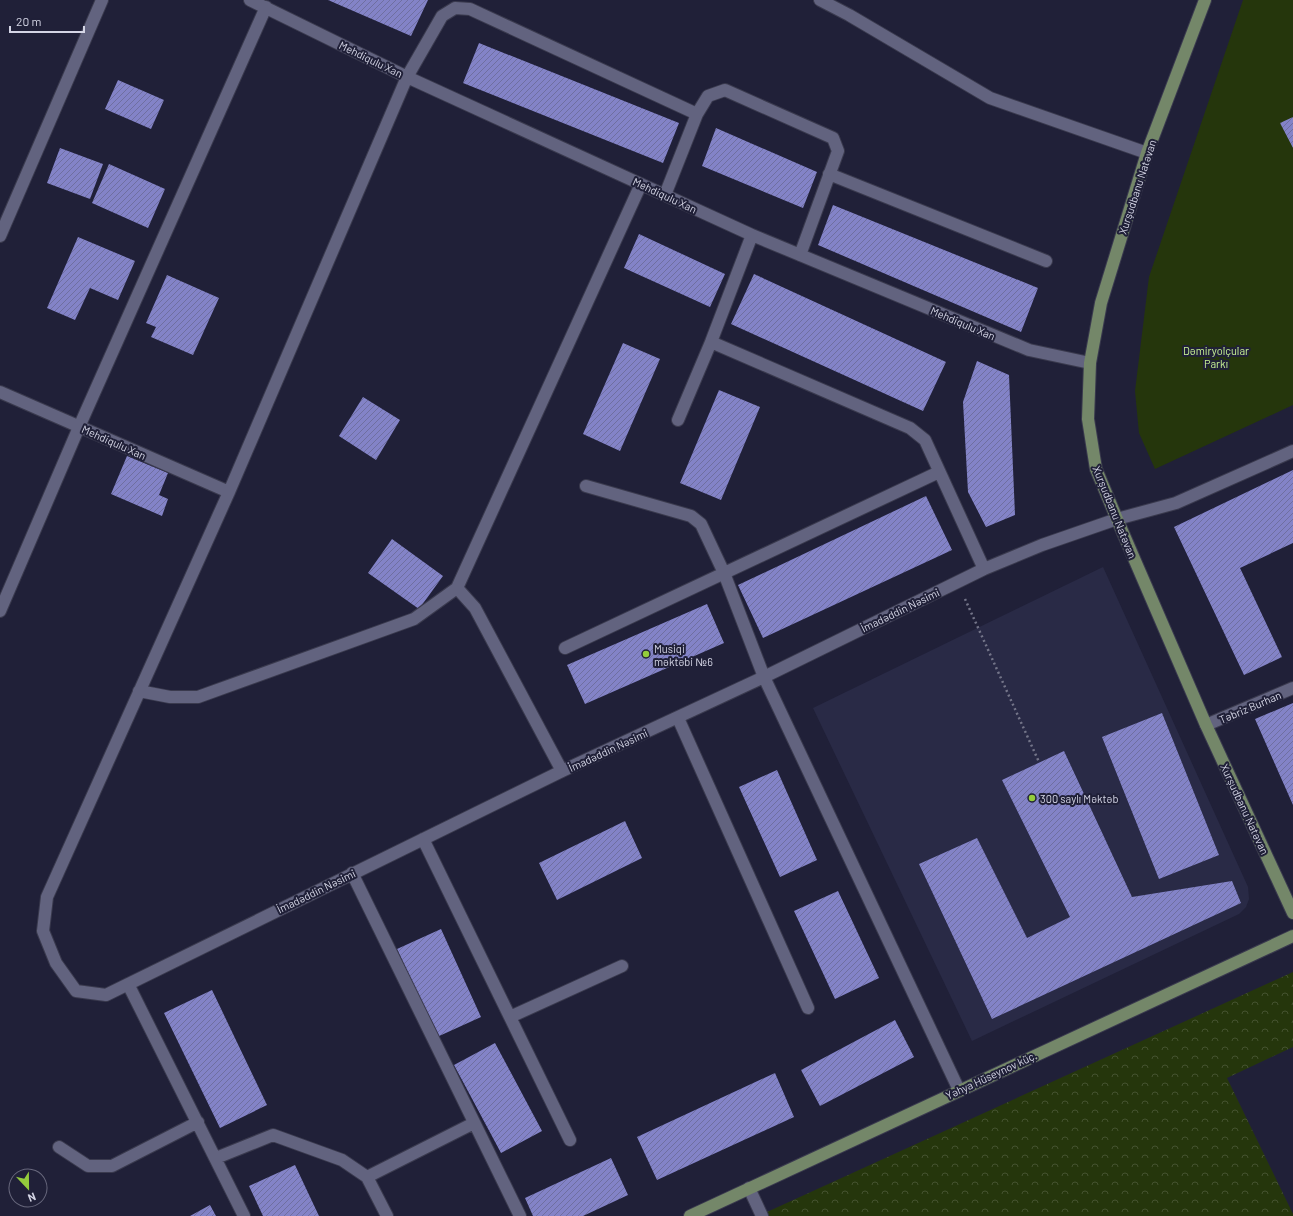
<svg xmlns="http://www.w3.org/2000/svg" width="1293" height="1216" font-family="Barlow,sans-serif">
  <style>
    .built { fill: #292a46 }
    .forest { fill: url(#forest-crowns) }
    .park { fill: #25360c }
    .building { fill: url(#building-hatch) }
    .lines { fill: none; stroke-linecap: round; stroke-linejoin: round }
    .minor-casing { stroke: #3a3a4e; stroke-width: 14 }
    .major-casing { stroke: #3a3a4e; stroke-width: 14 }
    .path { stroke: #747589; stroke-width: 2.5; stroke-dasharray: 2 3; stroke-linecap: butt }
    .minor { stroke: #62637f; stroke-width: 12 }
    .major { stroke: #748769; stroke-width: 12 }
    .poi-dot { fill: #94cc3c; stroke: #202038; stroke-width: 1.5 }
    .labels { text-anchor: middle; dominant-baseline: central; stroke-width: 4; stroke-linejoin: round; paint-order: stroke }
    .street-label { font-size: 11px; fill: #d4d5e5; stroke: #202038 }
    .park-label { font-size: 11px; fill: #caf595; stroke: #202038 }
    .poi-label { font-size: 11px; fill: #d4d5e5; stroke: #202038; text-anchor: start }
  </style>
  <defs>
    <pattern id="forest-crowns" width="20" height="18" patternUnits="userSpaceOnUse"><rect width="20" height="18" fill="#25360c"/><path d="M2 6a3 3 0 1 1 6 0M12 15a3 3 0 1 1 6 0" fill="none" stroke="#44522f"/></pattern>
    <pattern id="building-hatch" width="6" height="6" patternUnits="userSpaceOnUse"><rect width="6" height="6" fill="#8383c7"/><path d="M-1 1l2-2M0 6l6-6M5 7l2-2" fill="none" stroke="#6f6fa0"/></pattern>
  </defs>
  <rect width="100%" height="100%" fill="#202038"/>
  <path class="built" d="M1103 567 1248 887 1249 899 1246 907 1239 914 972 1041 813 708Z"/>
  <path class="forest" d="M1293 972V1047L1227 1078 1293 1214V1216H758Z"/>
  <path class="park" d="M1243 0H1293V405L1155 469 1139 433 1135 391 1149 277Z"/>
  <path class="building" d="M328 0H428L411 36Z
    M479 43 679 123 663 163 463 83Z
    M118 80 164 100 151 129 105 109Z
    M1293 117V148L1280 123Z
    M716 128 817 172 803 208 702 166Z
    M60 148 103 164 90 199 47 183Z
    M109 164 165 189 148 228 92 203Z
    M833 205 1038 288 1021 332 818 245Z
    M639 234 725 274 710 307 624 268Z
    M78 237 135 261 118 300 90 288 75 320 47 308Z
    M754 274 946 362 923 411 731 324Z
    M167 275 219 298 193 355 151 337 156 327 146 323Z
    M623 343 660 359 620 451 583 434Z
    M977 361 1009 375 1015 515 986 527 968 492 963 402Z
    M719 390 760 407 721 500 680 483Z
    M363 397 400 420 376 460 339 436Z
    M127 456 168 473 159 495 168 499 162 516 111 494Z
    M1293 470V543L1240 568 1282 657 1244 675 1174 527Z
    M926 496 952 550 763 638 738 585Z
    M392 539 443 576 419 609 368 573Z
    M707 604 724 643 585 704 567 665Z
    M1293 703V805L1255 719Z
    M1162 713 1219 855 1159 879 1102 737Z
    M1064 751 1132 897 1232 881 1241 903 992 1019 919 864 977 838 1027 938 1070 917 1002 780Z
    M777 770 817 860 780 877 739 787Z
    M625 821 642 858 557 900 539 863Z
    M838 891 879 978 835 999 794 911Z
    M441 929 481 1017 437 1037 397 949Z
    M212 990 267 1105 220 1128 164 1013Z
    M895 1020 914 1057 820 1106 801 1070Z
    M495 1043 542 1131 501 1153 454 1065Z
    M775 1073 794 1117 657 1180 637 1137Z
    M611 1158 628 1195 583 1216H533L525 1198Z
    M295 1165 319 1216H263L249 1186Z
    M210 1205 216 1216H190Z"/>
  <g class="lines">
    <g class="minor-casing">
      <path id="minor" d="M250 0 407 77 752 235 1029 350 1090 363
        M820 0 849 15 990 98 1147 153
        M697 114 470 9 455 8 442 16 407 77 229 492 47 897 43 931 56 963 76 991 106 995 562 771 764 677 984 569 1042 545 1117 519 1176 503 1293 451
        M829 174 1046 261
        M665 195 697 114 708 96 725 90 833 138 838 151 800 255
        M0 236 102 0
        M711 342 910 428 925 440 984 569
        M0 392 229 492
        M678 420 711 342 752 235
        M586 486 691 516 701 524 724 573 764 677 959 1090
        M457 588 475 608 562 771
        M0 611 79 427 266 7
        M565 648 939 472
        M139 691 170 697H198L414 619 457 588 641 184
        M678 718 808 1008
        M1206 725 1293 688
        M423 839 570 1140
        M352 873 520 1216
        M128 984 244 1216
        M510 1017 622 966
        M59 1147 88 1166H112L198 1122
        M216 1158 273 1135 342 1160 367 1177 387 1216
        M367 1177 474 1123
        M749 1188 762 1216"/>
    </g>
    <g class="major-casing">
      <path id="major" d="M1205 0 1147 153 1101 303 1090 363 1088 419 1096 469 1117 519 1206 725 1293 913
        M690 1216 1293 936"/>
    </g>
    <path class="path" d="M965 599 1039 762"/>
    <use href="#minor" class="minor"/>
    <use href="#major" class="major"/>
  </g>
  <g class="poi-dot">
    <circle cx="646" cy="654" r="4"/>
    <circle cx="1032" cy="798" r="4"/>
  </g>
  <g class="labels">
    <g class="street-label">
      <text transform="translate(371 59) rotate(26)">Mehdiqulu Xan</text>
      <text transform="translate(1137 187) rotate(-72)">Xurşudbanu Natəvan</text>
      <text transform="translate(665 195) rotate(25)">Mehdiqulu Xan</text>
      <text transform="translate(963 323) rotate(23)">Mehdiqulu Xan</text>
      <text transform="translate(114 442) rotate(24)">Mehdiqulu Xan</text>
      <text transform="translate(1115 512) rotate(68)">Xurşudbanu Natəvan</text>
      <text transform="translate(900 610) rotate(-26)">İmadəddin Nəsimi</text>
      <text transform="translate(1250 707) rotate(-23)">Təbriz Burhan</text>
      <text transform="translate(608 750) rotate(-25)">İmadəddin Nəsimi</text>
      <text transform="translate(1245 809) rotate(65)">Xurşudbanu Natəvan</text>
      <text transform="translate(316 891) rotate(-26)">İmadəddin Nəsimi</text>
      <text transform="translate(991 1075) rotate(-25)">Yəhya Hüseynov küç.</text>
    </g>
    <g class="park-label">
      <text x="1216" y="350">Dəmiryolçular<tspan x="1216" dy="13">Parkı</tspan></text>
    </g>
    <g class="poi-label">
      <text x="654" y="648">Musiqi<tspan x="654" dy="13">məktəbi №6</tspan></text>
      <text x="1040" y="798">300 saylı Məktəb</text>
    </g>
  </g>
  <g transform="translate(28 1188) rotate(158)"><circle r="19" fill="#202038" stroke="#68687d"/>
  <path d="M0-3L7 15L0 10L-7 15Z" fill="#94cc3c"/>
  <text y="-6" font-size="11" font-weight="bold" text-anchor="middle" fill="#d4d5e5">N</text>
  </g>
  <path d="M10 26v6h74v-6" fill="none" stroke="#d4d5e5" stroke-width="2"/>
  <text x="16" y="26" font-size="12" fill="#d4d5e5" stroke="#202038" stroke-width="3" paint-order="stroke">20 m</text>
</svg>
